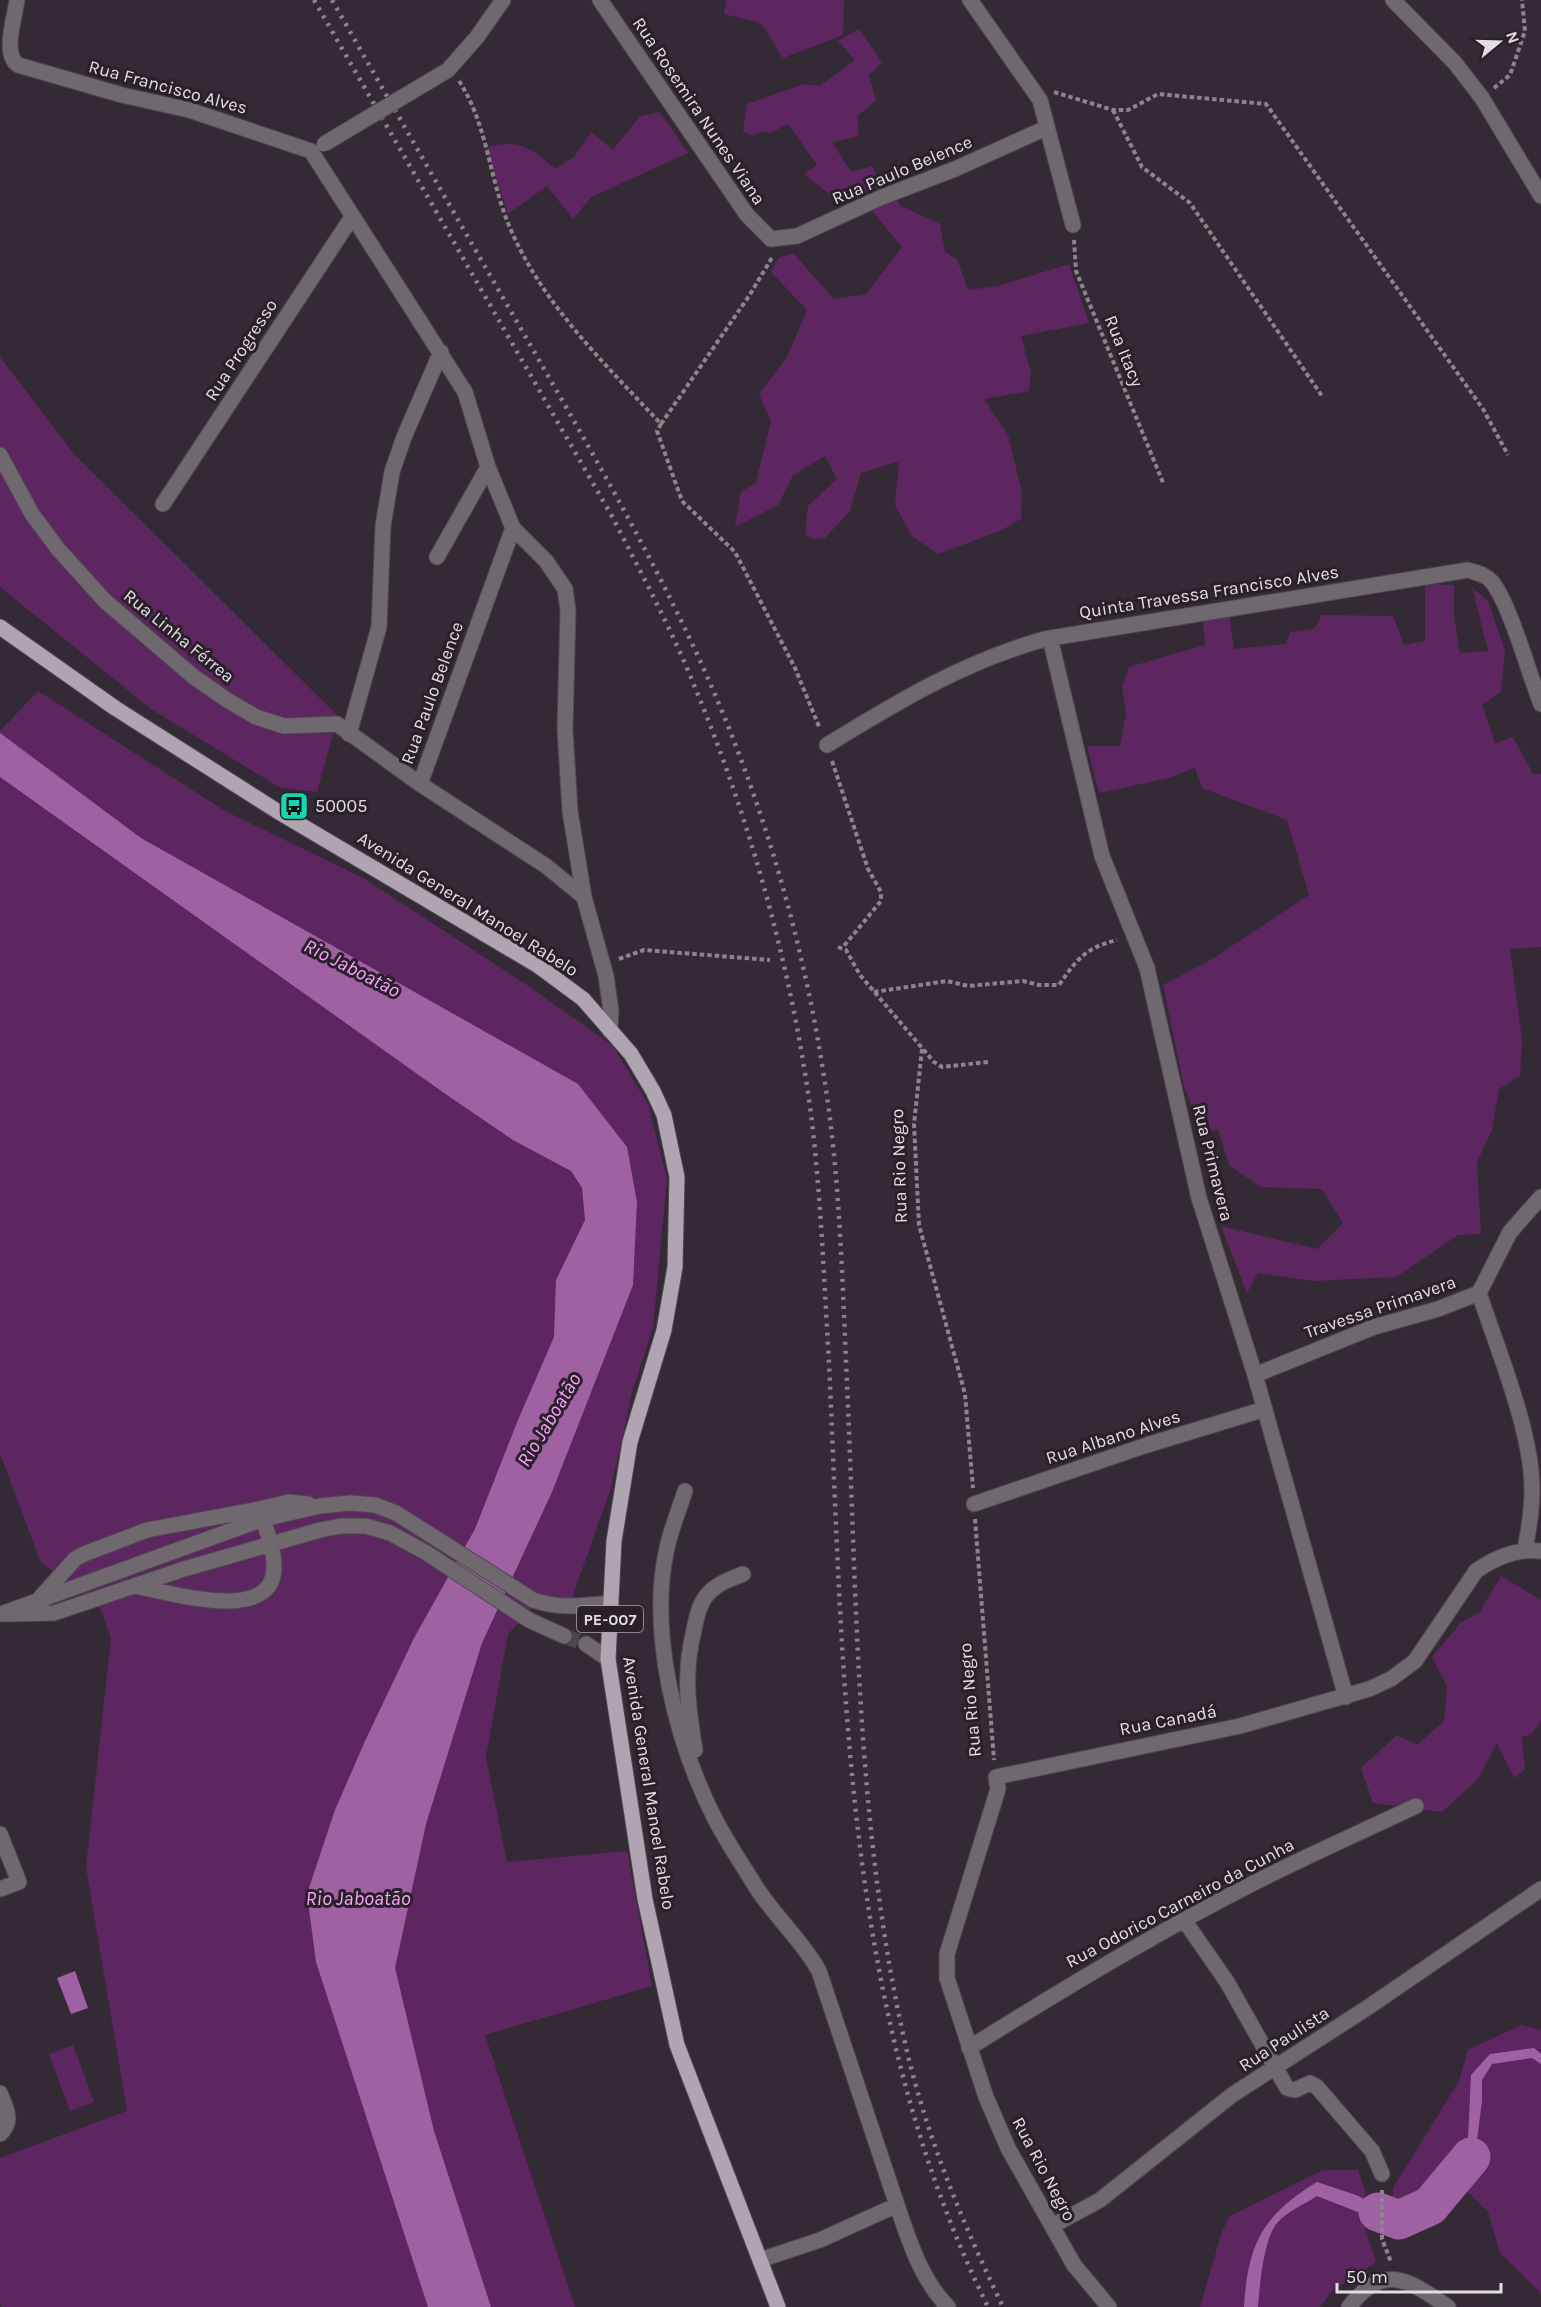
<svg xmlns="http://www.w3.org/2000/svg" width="1541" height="2307" font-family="Karla,sans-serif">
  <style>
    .green { fill: #5d2661 }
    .water { fill: #9f61a2 }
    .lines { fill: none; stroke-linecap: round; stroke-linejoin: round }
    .river { stroke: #9f61a2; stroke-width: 39 }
    .minor-tunnel { stroke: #4e454f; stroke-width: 15; stroke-dasharray: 15 8; stroke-linecap: butt }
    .minor-casing { stroke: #504751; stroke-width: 17 }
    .major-casing { stroke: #504751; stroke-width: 17 }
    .path { stroke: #8d848d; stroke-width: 4; stroke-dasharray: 4.5 3; stroke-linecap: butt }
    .minor { stroke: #6f696f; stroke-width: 15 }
    .major { stroke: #afa4af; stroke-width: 15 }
    .rail { stroke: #8c838c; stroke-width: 4.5; stroke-dasharray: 3 6; stroke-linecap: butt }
    .minor-bridge-casing { stroke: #504751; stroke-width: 17; stroke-linecap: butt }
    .minor-bridge { stroke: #6f696f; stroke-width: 15 }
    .labels { text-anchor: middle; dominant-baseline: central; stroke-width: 6; stroke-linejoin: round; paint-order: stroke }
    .shield { fill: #2a202a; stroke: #aca4ac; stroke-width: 1.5 }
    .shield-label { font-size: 16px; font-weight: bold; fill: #e4dde4 }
    .street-label { font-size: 18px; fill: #e4dde4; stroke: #2a202a }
    .poi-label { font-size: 18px; fill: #e4dde4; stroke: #2a202a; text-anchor: start }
    .water-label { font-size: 20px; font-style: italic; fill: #f8a3fc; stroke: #2a202a }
  </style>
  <rect width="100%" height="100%" fill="#342a35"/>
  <path class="green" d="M726 0H844L843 35 783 58 761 23 724 14Z
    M859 29 882 62 869 75 876 101 857 116 859 136 832 142 851 172 872 166 880 184 848 201 832 196 804 174 817 165 788 124 770 133 762 131 752 136 743 131 747 104 804 84 820 86 855 60 838 41Z
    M660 112 688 153 591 197 573 219 547 186 508 214 486 148C519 138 531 148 555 169L575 156 591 132 613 150 640 116Z
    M894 197 901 206 940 224 945 252 957 259 968 290 998 286 1069 264 1089 323 1021 336 1031 373 1029 391 984 399 1008 435 1022 493 1021 519 1000 531 938 554 912 536 895 505 899 461 861 473 850 511 825 538 813 539 805 535 808 506 837 479 825 456 793 475 778 505 735 527 741 492 756 482 771 422 759 394 787 357 807 310 771 272 778 258 793 253 834 299 866 294 902 247 872 211Z
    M0 357 74 454 338 716 317 792 279 787 151 709 0 587Z
    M1425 584 1454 585V617L1460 653 1488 651 1472 587 1488 601 1505 651 1501 692 1482 705 1495 743 1513 737 1533 774H1541V947L1510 949 1522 1039 1520 1076 1499 1089 1492 1130 1477 1162 1481 1234 1458 1235 1396 1277 1313 1281 1258 1273 1247 1293 1221 1226 1317 1249 1343 1223 1322 1189 1261 1187 1229 1165 1218 1129 1203 1133 1184 1087 1163 985 1212 959 1309 895 1287 820 1202 788 1195 768 1169 778 1099 793 1087 746H1120L1126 713 1122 686 1129 667 1205 645 1203 620 1228 607 1234 649 1286 644 1290 632 1314 629 1322 615 1393 616 1404 645 1425 641Z
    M38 691 225 811 365 879 527 985 613 1046 648 1104 667 1179 653 1328 633 1389 611 1488 572 1598 533 1607 508 1634 486 1757 507 1862 627 1851 652 1986 485 2035 575 2307H1L0 2303V2158L127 2111 86 1867 111 1638 101 1610 40 1561 0 1453V731Z
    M1501 1576 1541 1600V1721L1532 1734 1522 1737 1525 1770 1514 1778 1497 1743 1478 1779 1442 1812 1373 1803 1361 1768 1397 1735 1417 1745 1444 1721 1447 1686 1432 1657 1461 1622 1479 1613Z
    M1521 2025 1541 2030V2293L1500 2253 1488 2212 1463 2187 1394 2241 1393 2188 1459 2081 1468 2050Z
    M73 2045 94 2102 70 2111 49 2054Z
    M1323 2170H1358L1365 2191V2227L1376 2262 1332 2291 1320 2307H1200L1222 2231 1230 2216Z"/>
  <path class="water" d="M0 733 141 838 578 1084 627 1147 637 1202 633 1285 552 1492 482 1643 426 1824 395 1968 434 2131 491 2307H428L316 1962 307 1894 335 1810 365 1741 414 1638 475 1529 518 1420 554 1337 556 1280 585 1220 582 1188 571 1171 513 1140 444 1093 0 777Z
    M75 1971 88 2008 71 2014 57 1978Z
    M1534 2048 1541 2054V2064L1532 2058 1492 2064 1482 2080V2101L1474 2164 1426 2208 1403 2223 1393 2226 1317 2196C1305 2204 1288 2211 1278 2222 1263 2238 1260 2285 1258 2307H1244C1248 2243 1263 2215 1317 2182L1356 2195 1389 2211 1422 2196 1467 2159 1471 2075 1490 2054Z"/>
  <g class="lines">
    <path class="river" d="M1378 2212 1399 2220 1430 2206 1471 2157"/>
    <path class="minor-tunnel" d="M564 1636 586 1644"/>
    <g class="minor-casing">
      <path id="minor" d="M17 0C15 17 2 54 18 65L122 95 189 110 311 151
        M600 0 747 215 771 239 797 236 882 197 955 169 1046 128
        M970 0 1040 100 1073 225
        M1393 0 1455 63 1482 98 1541 196
        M448 70 477 37 503 0
        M311 151 465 392 488 467 513 528 546 561 565 589 568 610 565 729 570 811 584 897 606 976 611 1011 610 1031
        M0 455 32 514 58 549 105 601 194 677 227 700 256 717 284 726 337 724 420 784
        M163 504 352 217
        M513 528 420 784 546 866 584 897
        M437 557 488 467
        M1050 638 1102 856 1147 968 1199 1198 1255 1375 1346 1697
        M349 734 379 627 383 526 392 472 404 437 441 352
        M827 745C897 702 965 661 1045 639L1468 570C1477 573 1485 574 1492 582 1510 604 1529 674 1541 704
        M1479 1293C1497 1348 1532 1431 1532 1489 1532 1509 1529 1529 1525 1549
        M1255 1375 1374 1327 1438 1309 1479 1293 1510 1232 1541 1197
        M685 1491C679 1510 671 1529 667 1548 648 1631 676 1742 714 1817 726 1841 742 1864 756 1887 775 1917 802 1940 819 1971L897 2205
        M974 1504 1147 1445 1265 1409
        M259 1509 289 1502 308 1504
        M40 1598 75 1559 84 1554 147 1530 259 1509C265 1526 274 1548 274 1566 275 1626 168 1592 135 1586
        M1 1614 263 1519 320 1506 350 1503 375 1505 396 1513 533 1600C559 1609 583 1606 611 1603
        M6 1614 54 1613 184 1569 320 1530 341 1526H366L390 1533 425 1552 529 1620 564 1636
        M586 1644 608 1659
        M695 1750C688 1706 683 1674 694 1630 696 1619 699 1604 707 1595 716 1584 730 1579 743 1574
        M0 1834 19 1882 0 1889
        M1184 1920 1227 1982 1287 2088 1295 2090 1310 2083 1317 2087 1372 2151 1382 2174
        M969 2048C1058 1992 1147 1938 1240 1890 1297 1860 1357 1834 1416 1806
        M0 2093C6 2108 14 2122 0 2134
        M1052 2226 1100 2200 1232 2095 1367 2008 1541 1889
        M760 2260 820 2240 897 2205C909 2241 921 2279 948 2307
        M1109 2307 1074 2265 1008 2148 986 2097 947 1978V1954L998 1789 996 1777 1240 1726 1369 1689 1391 1679 1415 1661 1476 1571C1496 1557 1517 1548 1541 1551
        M1349 2307C1384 2261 1410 2281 1448 2307"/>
    </g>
    <g class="major-casing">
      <path id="major" d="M0 627 115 708 277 811 537 965 583 999 631 1054 653 1091 664 1115 677 1177 675 1267 664 1330 630 1442 614 1541 608 1659 645 1899 677 2045 778 2307"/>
    </g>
    <path class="path" d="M459 81C486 122 489 173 506 218 537 299 603 362 661 424L749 296 773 256
      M1494 88 1510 75 1525 31 1522 0
      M1054 92 1113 110H1128L1158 94 1266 104 1483 409 1508 455
      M1113 110 1142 167 1190 203 1322 396
      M1074 240 1076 271 1164 485
      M661 424 657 431 682 501 735 552 795 668 820 729
      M832 761 868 869 881 892V901L843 947
      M838 947 846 950 860 975 934 1062 942 1067 988 1062
      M619 959 644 950 770 960
      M874 992 947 981 968 986 1023 981 1039 985H1059C1077 959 1085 948 1117 940
      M922 1049 914 1124 919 1225 965 1394 973 1488
      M975 1519 994 1760
      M1382 2190V2239L1391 2262"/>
    <use href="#minor" class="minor"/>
    <use href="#major" class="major"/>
    <path class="rail" d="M314 0 613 518C641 573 671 628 694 685 750 819 792 970 811 1114 821 1197 824 1280 829 1363 844 1684 843 2013 988 2307
      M332 0C397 114 462 227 528 341 589 447 651 553 702 665 759 791 800 928 822 1064 840 1170 842 1276 847 1383 857 1603 856 1826 905 2043 926 2135 962 2222 1003 2307"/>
    <g class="minor-bridge-casing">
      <path id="minor-bridge" d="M324 144 448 70"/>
    </g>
    <use href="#minor-bridge" class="minor-bridge"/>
  </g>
  <defs>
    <g id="bus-square" transform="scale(1.5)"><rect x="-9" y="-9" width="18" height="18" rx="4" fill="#17d5b3" stroke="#2a202a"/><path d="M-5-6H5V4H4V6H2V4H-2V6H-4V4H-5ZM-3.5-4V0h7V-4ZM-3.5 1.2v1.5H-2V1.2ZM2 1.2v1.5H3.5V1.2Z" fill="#111"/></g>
  </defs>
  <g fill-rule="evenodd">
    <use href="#bus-square" x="294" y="806"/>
  </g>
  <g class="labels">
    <rect class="shield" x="577" y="1606" width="66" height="26" rx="4.5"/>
    <g class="shield-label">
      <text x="610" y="1619">PE-007</text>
    </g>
    <g class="street-label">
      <text transform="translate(168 87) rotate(15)">Rua Francisco Alves</text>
      <text transform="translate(699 111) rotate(56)">Rua Rosemira Nunes Viana</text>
      <text transform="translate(902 170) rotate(-23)">Rua Paulo Belence</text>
      <text transform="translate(241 350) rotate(-57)">Rua Progresso</text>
      <text transform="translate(1124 351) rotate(68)">Rua Itacy</text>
      <text transform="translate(1209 592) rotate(-9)">Quinta Travessa Francisco Alves</text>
      <text transform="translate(179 636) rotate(39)">Rua Linha Férrea</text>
      <text transform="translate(432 693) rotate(-70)">Rua Paulo Belence</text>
      <text transform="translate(468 904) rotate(32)">Avenida General Manoel Rabelo</text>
      <text transform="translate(1213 1163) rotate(76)">Rua Primavera</text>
      <text transform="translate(899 1166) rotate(-92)">Rua Rio Negro</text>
      <text transform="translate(1380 1307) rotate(-19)">Travessa Primavera</text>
      <text transform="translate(1113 1437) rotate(-18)">Rua Albano Alves</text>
      <text transform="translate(970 1700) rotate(-95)">Rua Rio Negro</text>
      <text transform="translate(1168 1720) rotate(-11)">Rua Canadá</text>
      <text transform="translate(649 1783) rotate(81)">Avenida General Manoel Rabelo</text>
      <text transform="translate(1180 1903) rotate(-28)">Rua Odorico Carneiro da Cunha</text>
      <text transform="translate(1284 2039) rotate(-33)">Rua Paulista</text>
      <text transform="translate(1044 2169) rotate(62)">Rua Rio Negro</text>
    </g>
    <g class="poi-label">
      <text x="315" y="806">50005</text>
    </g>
    <g class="water-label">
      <text transform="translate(352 968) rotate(27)">Rio Jaboatão</text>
      <text transform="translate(549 1420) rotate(-59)">Rio Jaboatão</text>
      <text x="358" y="1898">Rio Jaboatão</text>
    </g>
  </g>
  <g transform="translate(1499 42) rotate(71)" stroke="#2a202a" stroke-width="4.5" paint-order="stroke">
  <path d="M0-4.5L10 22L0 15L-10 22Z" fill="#e4dde4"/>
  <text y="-9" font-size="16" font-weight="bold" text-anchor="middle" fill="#e4dde4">N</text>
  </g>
  <path d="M1337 2283v9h164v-9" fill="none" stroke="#e4dde4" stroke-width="3"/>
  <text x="1346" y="2283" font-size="18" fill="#e4dde4" stroke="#2a202a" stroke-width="4.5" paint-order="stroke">50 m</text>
</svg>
